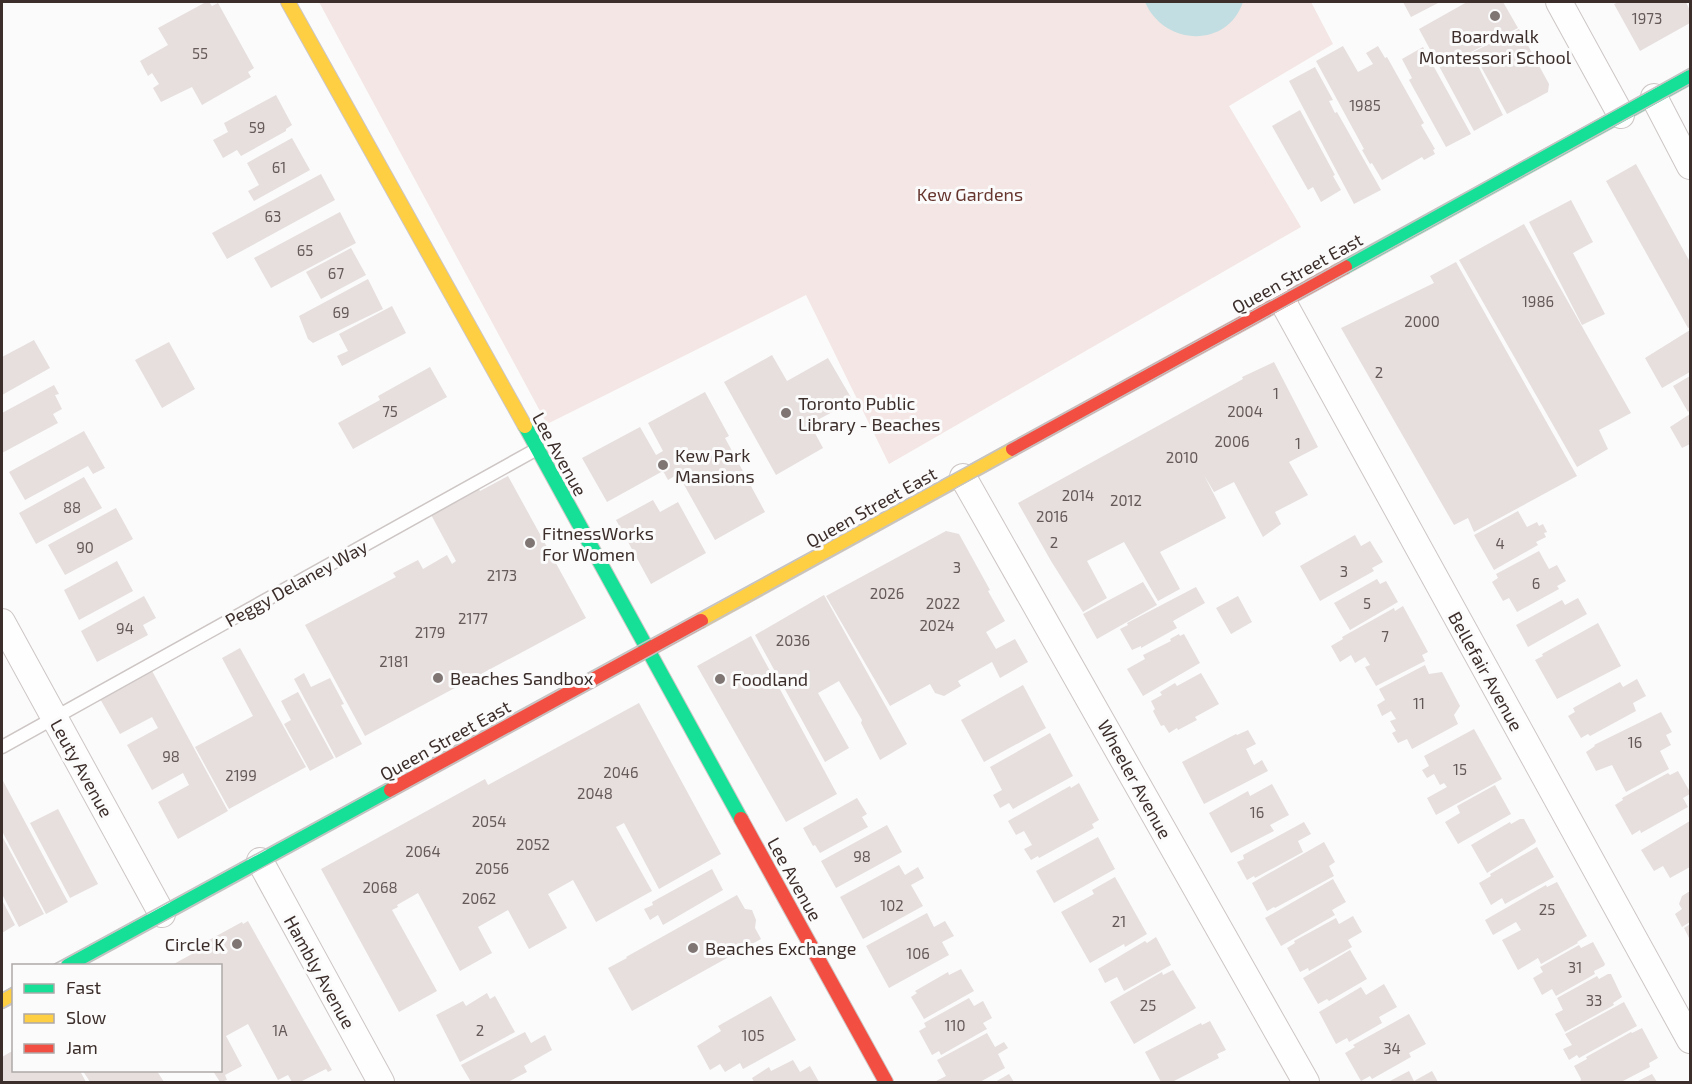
<svg xmlns="http://www.w3.org/2000/svg" width="1692" height="1084" font-family="'Exo 2',sans-serif">
  <style>
    .green { fill: #f3e6e4 }
    .water { fill: #c2dee2 }
    .building { fill: #e6dfde }
    .lines { fill: none; stroke-linecap: round; stroke-linejoin: round }
    .lane-casing { stroke: #cdc6c5; stroke-width: 15 }
    .street-casing { stroke: #cdc6c5; stroke-width: 28 }
    .fast-casing { stroke: #cdc6c5; stroke-width: 16 }
    .slow-casing { stroke: #cdc6c5; stroke-width: 16 }
    .jam-casing { stroke: #cdc6c5; stroke-width: 16 }
    .lane { stroke: #fefefe; stroke-width: 12 }
    .street { stroke: #fefefe; stroke-width: 26 }
    .fast { stroke: #16e098; stroke-width: 14 }
    .slow { stroke: #ffcf43; stroke-width: 14 }
    .jam { stroke: #f24e42; stroke-width: 14 }
    .tram { stroke: #c5c3c3; stroke-width: 1.5 }
    .poi-dot { fill: #7f7674; stroke: #fbfbfb; stroke-width: 2 }
    .labels { text-anchor: middle; dominant-baseline: central; stroke-width: 6; stroke-linejoin: round; paint-order: stroke }
    .number-label { font-size: 15px; fill: #665a58 }
    .poi-label { font-size: 18px; fill: #3c2e2b; stroke: #fbfbfb; text-anchor: start }
    .park-label { font-size: 18px; fill: #66352e; stroke: #fbfbfb }
    .street-label { font-size: 18px; fill: #3c2e2b; stroke: #fbfbfb }
  </style>
  <rect width="100%" height="100%" fill="#fbfbfb"/>
  <path class="green" d="M319 2H1311L1333 44 1229 106 1301 227 889 464 806 295 547 424Z"/>
  <path class="water" d="M1145 2H1243C1227 49 1164 46 1145 2Z"/>
  <path class="building" d="M206 2H209L212 6 218 3 254 68 248 72 251 77 202 105 192 87 161 102 153 88 159 84 152 73 148 76 140 61 168 45 158 28Z
    M1403 2H1440L1411 17Z
    M1467 2H1503L1518 28 1471 52 1503 115 1474 131 1419 29Z
    M1619 2H1686L1690 11V23L1640 51 1614 4Z
    M1519 29 1549 84 1548 92 1507 114 1473 52Z
    M1343 46 1358 72 1373 64 1366 53 1378 46 1385 58 1387 57 1424 123 1421 125 1435 149 1433 150 1435 154 1424 160 1422 157 1382 180 1372 163 1370 164 1362 150 1364 149 1316 61Z
    M1423 47 1471 134 1446 147 1409 80 1412 78 1402 59Z
    M1315 67 1333 100 1329 101 1335 113 1337 112 1381 190 1354 204 1289 81Z
    M276 95 292 125 286 129V131L241 156 237 150 223 158 213 140 228 132 224 123Z
    M1300 110 1335 175 1333 176 1341 190 1321 202 1313 187 1308 190 1272 126Z
    M292 138 310 170 254 201 248 191 259 185 247 163Z
    M1636 164 1690 262V327L1688 328 1606 181Z
    M321 174 335 200 227 259 212 233Z
    M1571 200 1593 242 1573 253 1605 314 1582 325 1529 222Z
    M340 212 356 243 271 288 254 258Z
    M1524 224 1631 413 1599 430 1608 449 1577 467 1459 260Z
    M351 248 366 275 321 299 306 272Z
    M1456 262 1577 476 1474 532 1468 518 1454 525 1341 328 1434 283 1430 276Z
    M368 279 383 309 313 343 308 339 299 316Z
    M392 306 406 333 342 366 337 356 348 351 339 334Z
    M1690 330V372L1662 388 1645 358Z
    M34 340 50 368 2 395V357Z
    M169 342 195 389 162 408 135 360Z
    M772 355 787 381 828 358 853 401 810 424 823 448 776 475 724 382Z
    M1274 362 1318 447 1289 462 1308 495 1275 512 1281 524 1263 537 1234 482 1214 492 1204 475 1226 518 1160 552 1180 589 1158 601 1124 542 1087 561 1107 598 1083 612 1051 561 1018 503 1243 379 1242 377Z
    M430 367 447 397 353 449 338 423 380 400 378 396Z
    M1690 376V410L1688 412 1673 386Z
    M54 385 59 394 55 395 62 409 53 414 58 423 2 453V413Z
    M705 392 729 436 725 438 765 512 715 540 678 474 668 480 663 471 607 502 582 458 640 427 656 455 663 451 648 423Z
    M1690 414V444L1682 448 1670 427Z
    M84 431 105 468 93 474 88 466 25 500 9 472Z
    M508 476 586 618 365 736 305 625 396 577 393 573 418 560 423 569 447 555 452 564 456 561 429 511 477 486 480 491Z
    M84 477 102 508 36 544 19 513Z
    M653 500 660 512 678 502 706 553 651 584 616 520Z
    M116 508 133 539 65 575 48 545Z
    M1518 511 1527 527 1537 522 1539 526 1543 524 1547 532 1544 533 1546 537 1536 542 1538 545 1494 570 1474 535Z
    M946 531 959 534 990 590 988 591 1005 621 986 632 996 649 1015 639 1028 662 1000 678 992 662 958 681 961 686 944 696 935 693 930 684 890 706 826 596Z
    M1355 535 1361 546 1370 541 1383 562 1372 568 1374 571 1320 601 1300 566Z
    M1539 551 1549 569 1557 565 1566 581 1557 586 1559 589 1517 612 1509 598 1503 601 1492 582 1498 578 1496 574Z
    M117 561 133 591 79 620 64 590Z
    M1377 579 1380 584 1386 581 1398 602 1350 630 1334 603Z
    M1143 582 1157 605 1097 639 1083 614Z
    M1196 587 1205 603 1173 621 1177 628 1141 648V646L1132 650 1120 629 1128 625 1127 623Z
    M824 595 907 744 880 760 861 723 862 720 839 681 818 693 849 748 825 762 755 635Z
    M144 596 156 618 143 625 148 635 97 662 81 631Z
    M1238 596 1252 622 1231 634 1216 608Z
    M1578 598 1587 614 1528 647 1516 625 1562 600 1565 605Z
    M1403 606 1428 652 1422 655 1425 661 1376 686 1365 667 1370 665 1365 657 1355 663 1351 655 1340 662 1331 646 1343 639 1342 637 1394 608 1395 611Z
    M1598 623 1621 666 1557 699 1535 660 1543 656 1542 654Z
    M1179 634 1180 636 1184 634 1200 663 1143 696 1127 669 1145 659 1143 655 1171 641 1170 639Z
    M751 636 837 794 786 822 697 666Z
    M240 648 306 767 229 809 195 747 253 716 222 658Z
    M1425 665 1429 674 1442 672 1460 706 1454 715 1458 724 1412 749 1407 739 1398 743 1392 733 1396 731 1390 721 1396 719 1391 711 1382 716 1377 705 1385 700 1379 689Z
    M151 669 228 811 178 839 158 802 189 785 183 773 152 790 127 745 158 728 152 717 120 734 99 697Z
    M304 673 311 687 330 678 344 704 341 705 362 744 336 758 294 679Z
    M1201 673 1219 704 1195 717 1197 720 1178 730 1177 728 1169 733 1164 725 1161 726 1153 711 1155 709 1151 701 1162 695 1160 692 1175 683 1177 686Z
    M1637 679 1646 696 1633 703 1636 711 1590 736 1588 734 1581 738 1568 716 1575 712 1573 708 1620 682 1623 687Z
    M1023 685 1046 728 984 762 961 720Z
    M298 692 334 758 310 771 284 724 291 720 281 701Z
    M639 703 721 854 659 889 624 823 616 827 652 891 596 922 573 880 548 894 567 928 529 949 508 910 478 927 492 953 460 971 418 893 397 905 398 907 392 910 437 991 399 1012 321 869 485 779 488 785Z
    M1661 712 1672 732 1666 735 1671 745 1660 751 1669 769 1626 792 1612 765 1596 771 1586 752 1595 746 1594 745Z
    M1474 729 1502 779 1436 815 1427 798 1447 787 1444 783 1440 785 1434 774 1427 778 1422 770 1429 766 1424 756Z
    M1248 730 1256 744 1246 749 1254 765 1262 760 1268 771 1204 804 1182 762 1236 734 1237 735Z
    M1050 733 1073 776 1013 809 1009 803 1000 808 993 795 1002 790 990 767Z
    M1678 771 1690 792V794L1683 798 1688 807 1641 833 1640 830 1632 835 1615 805 1623 800 1622 798 1668 773 1670 775Z
    M2 779 68 902 46 914 2 831Z
    M1079 783 1099 820 1092 824 1094 828 1039 858 1038 856 1031 860 1024 849 1032 845 1024 831 1016 835 1008 821 1070 786 1071 788Z
    M1272 784 1289 815 1270 825 1274 831 1231 853 1209 813 1248 791 1250 796Z
    M1495 785 1511 814 1458 844 1445 822 1460 813 1457 806Z
    M857 798 867 814 862 817 868 827 820 853 815 845 813 846 803 828Z
    M58 809 98 884 70 898 30 823Z
    M1520 819H1524L1536 841 1535 843 1487 873 1471 845 1510 822 1511 824Z
    M1690 821V867L1670 878 1663 866 1654 871 1641 850Z
    M1304 822 1311 834 1298 841 1303 852 1255 878 1254 876 1247 880 1237 862 1244 859 1243 855Z
    M887 825 902 852 836 888 821 861Z
    M2 836 44 914 19 927 2 894Z
    M1098 837 1115 869 1054 903 1036 871Z
    M1324 842 1335 862 1329 866 1334 876 1275 908 1274 907 1267 911 1252 883Z
    M1537 847 1554 877 1505 904 1502 898 1491 905 1479 883 1491 876 1490 874Z
    M899 865 905 875 918 867 924 878 911 885 923 906 863 939 840 897Z
    M712 869 723 890 663 925 658 915 650 920 644 909 653 905 652 902Z
    M1115 877 1147 934 1125 947 1124 944 1090 963 1061 912 1094 894 1092 890Z
    M1333 879 1346 902 1332 910 1335 915 1281 946 1265 918Z
    M1557 882 1587 936 1577 942 1578 943 1541 964 1538 958 1518 970 1502 940 1521 930 1516 922 1493 935 1485 920 1546 885 1547 887Z
    M1690 891V922L1682 927 1675 914 1682 909 1679 904 1682 896Z
    M737 895 745 909 752 910 756 920 755 928 761 939 632 1011 608 968 627 958 626 957Z
    M2 900 15 925 2 933Z
    M927 913 934 927 945 921 954 936 942 942 949 955 889 988 866 946Z
    M1353 916 1362 932 1348 940 1352 947 1309 971 1308 968 1300 972 1287 948 1295 943 1294 941 1336 918 1339 924Z
    M248 921 332 1070 328 1072 326 1069 300 1082H292L288 1075 278 1080 248 1024 226 1036 242 1066 225 1075 227 1080 220 1082 213 1071H220V966H170L205 947 203 945 210 942 209 940 242 922 243 924Z
    M1690 924V940L1684 928Z
    M1156 937 1171 965 1124 991 1117 977 1105 983 1098 969 1145 941 1147 943Z
    M1593 942 1605 964 1604 966 1594 971 1595 974 1556 996 1552 989 1542 995 1533 978 1543 972 1540 967 1579 945 1581 948Z
    M1350 950 1367 979 1329 1001 1327 999 1318 1004 1303 978Z
    M961 969 974 991 924 1019 911 997 917 993 915 991 948 972 949 975Z
    M1173 970 1196 1008 1134 1044 1110 1002 1162 972 1163 975Z
    M1608 974H1611L1622 997 1613 1003 1614 1005 1565 1032 1555 1014 1563 1010 1557 998 1597 976 1599 979Z
    M1384 984 1397 1007 1379 1017 1382 1023 1349 1042 1347 1038 1336 1044 1319 1012 1361 987 1366 995Z
    M487 993 490 999 495 996 515 1032 460 1062 436 1015 463 1001 466 1006Z
    M771 996 796 1040 743 1069 740 1063 725 1072 720 1064 710 1070 697 1046 721 1031 718 1026Z
    M969 998 974 1006 983 1001 992 1018 983 1023 987 1029 941 1055 939 1051 932 1055 919 1031 926 1027 924 1023Z
    M1624 1002 1637 1026 1579 1058 1577 1055 1569 1060 1563 1049 1572 1045 1565 1034Z
    M1409 1014 1426 1044 1409 1053 1411 1057 1372 1079 1370 1076 1361 1081 1345 1053 1355 1047 1353 1045Z
    M1210 1021 1226 1050 1217 1054 1219 1058 1172 1082H1161L1145 1052 1201 1023 1202 1025Z
    M1642 1028 1658 1058 1649 1063 1650 1067 1621 1082H1580L1581 1079 1574 1066 1587 1059 1586 1057 1631 1032 1632 1033Z
    M525 1032 531 1043 545 1035 552 1050 524 1066 527 1072 508 1082H471L461 1065Z
    M987 1033 995 1047 1004 1042 1008 1048 998 1054 1005 1068 980 1082H934L946 1076 937 1060Z
    M14 1050V1071H80L86 1082H2V1057Z
    M793 1060 800 1072 810 1066 819 1082H754L752 1078 769 1067 771 1071Z
    M83 1071H157L164 1082H90Z
    M1409 1071 1414 1081 1432 1071 1438 1082H1388Z
    M1009 1074 1014 1082H995Z
    M1652 1074 1657 1082H1636Z"/>
  <g class="lines">
    <g class="lane-casing">
      <path id="lane" d="M2 747 537 449"/>
    </g>
    <g class="street-casing">
      <path id="street" d="M1559 2 1621 115
        M1654 97 1690 166
        M1283 302 1690 1040
        M963 477 1306 1082
        M2 622 162 914
        M260 861 381 1082"/>
    </g>
    <g class="fast-casing">
      <path id="fast" d="M1345 267 1690 77
        M525 426 741 819
        M68 966 391 790"/>
    </g>
    <g class="slow-casing">
      <path id="slow" d="M288 2 525 426
        M701 621 1013 449
        M2 1001 14 995"/>
    </g>
    <g class="jam-casing">
      <path id="jam" d="M1013 449 1345 267
        M391 790 701 621
        M741 819 886 1082"/>
    </g>
    <use href="#lane" class="lane"/>
    <use href="#street" class="street"/>
    <use href="#fast" class="fast"/>
    <use href="#slow" class="slow"/>
    <use href="#jam" class="jam"/>
    <path class="tram" d="M51 966 1305 282 1690 68
      M82 966 625 670 1690 84
      M2 993 14 986
      M2 1009 14 1002"/>
  </g>
  <g class="poi-dot">
    <circle cx="1495" cy="16" r="6"/>
    <circle cx="786" cy="413" r="6"/>
    <circle cx="663" cy="465" r="6"/>
    <circle cx="530" cy="543" r="6"/>
    <circle cx="438" cy="678" r="6"/>
    <circle cx="720" cy="679" r="6"/>
    <circle cx="237" cy="944" r="6"/>
    <circle cx="693" cy="948" r="6"/>
  </g>
  <g class="labels">
    <g class="number-label">
      <text x="1647" y="18">1973</text>
      <text x="200" y="53">55</text>
      <text x="1365" y="105">1985</text>
      <text x="257" y="127">59</text>
      <text x="279" y="167">61</text>
      <text x="273" y="216">63</text>
      <text x="305" y="250">65</text>
      <text x="336" y="273">67</text>
      <text x="1538" y="301">1986</text>
      <text x="341" y="312">69</text>
      <text x="1422" y="321">2000</text>
      <text x="1379" y="372">2</text>
      <text x="1276" y="393">1</text>
      <text x="390" y="411">75</text>
      <text x="1245" y="411">2004</text>
      <text x="1232" y="441">2006</text>
      <text x="1298" y="443">1</text>
      <text x="1182" y="457">2010</text>
      <text x="1078" y="495">2014</text>
      <text x="1126" y="500">2012</text>
      <text x="72" y="507">88</text>
      <text x="1052" y="516">2016</text>
      <text x="1054" y="542">2</text>
      <text x="1500" y="543">4</text>
      <text x="85" y="547">90</text>
      <text x="957" y="567">3</text>
      <text x="1344" y="571">3</text>
      <text x="502" y="575">2173</text>
      <text x="1536" y="583">6</text>
      <text x="887" y="593">2026</text>
      <text x="943" y="603">2022</text>
      <text x="1367" y="603">5</text>
      <text x="473" y="618">2177</text>
      <text x="937" y="625">2024</text>
      <text x="125" y="628">94</text>
      <text x="430" y="632">2179</text>
      <text x="1385" y="636">7</text>
      <text x="793" y="640">2036</text>
      <text x="394" y="661">2181</text>
      <text x="1419" y="703">11</text>
      <text x="1635" y="742">16</text>
      <text x="171" y="756">98</text>
      <text x="1460" y="769">15</text>
      <text x="621" y="772">2046</text>
      <text x="241" y="775">2199</text>
      <text x="595" y="793">2048</text>
      <text x="1257" y="812">16</text>
      <text x="489" y="821">2054</text>
      <text x="533" y="844">2052</text>
      <text x="423" y="851">2064</text>
      <text x="862" y="856">98</text>
      <text x="492" y="868">2056</text>
      <text x="380" y="887">2068</text>
      <text x="479" y="898">2062</text>
      <text x="892" y="905">102</text>
      <text x="1547" y="909">25</text>
      <text x="1119" y="921">21</text>
      <text x="918" y="953">106</text>
      <text x="1575" y="967">31</text>
      <text x="1594" y="1000">33</text>
      <text x="1148" y="1005">25</text>
      <text x="955" y="1025">110</text>
      <text x="280" y="1030">1A</text>
      <text x="480" y="1030">2</text>
      <text x="753" y="1035">105</text>
      <text x="1392" y="1048">34</text>
    </g>
    <g class="poi-label">
      <text x="1495" y="36" text-anchor="middle">Boardwalk<tspan x="1495" dy="21">Montessori School</tspan></text>
      <text x="798" y="403">Toronto Public<tspan x="798" dy="21">Library - Beaches</tspan></text>
      <text x="675" y="455">Kew Park<tspan x="675" dy="21">Mansions</tspan></text>
      <text x="542" y="533">FitnessWorks<tspan x="542" dy="21">For Women</tspan></text>
      <text x="450" y="678">Beaches Sandbox</text>
      <text x="732" y="679">Foodland</text>
      <text x="225" y="944" text-anchor="end">Circle K</text>
      <text x="705" y="948">Beaches Exchange</text>
    </g>
    <g class="park-label">
      <text x="970" y="194">Kew Gardens</text>
    </g>
    <g class="street-label">
      <text transform="translate(1297 273) rotate(-29)">Queen Street East</text>
      <text transform="translate(560 454) rotate(61)">Lee Avenue</text>
      <text transform="translate(871 507) rotate(-29)">Queen Street East</text>
      <text transform="translate(296 583) rotate(-29)">Peggy Delaney Way</text>
      <text transform="translate(1486 671) rotate(61)">Bellefair Avenue</text>
      <text transform="translate(445 740) rotate(-29)">Queen Street East</text>
      <text transform="translate(82 768) rotate(61)">Leuty Avenue</text>
      <text transform="translate(1135 779) rotate(61)">Wheeler Avenue</text>
      <text transform="translate(795 879) rotate(61)">Lee Avenue</text>
      <text transform="translate(320 972) rotate(61)">Hambly Avenue</text>
    </g>
  </g>
  <rect width="1692" height="1084" fill="none" stroke="#3c2e2b" stroke-width="6"/>
  <rect x="12" y="964" width="210" height="108" fill="#fbfbfb" stroke="#afa9a8" stroke-width="1.5"/>
  <rect x="24" y="984" width="30" height="9" fill="#16e098" stroke="#afa9a8" stroke-width="1.5"/>
  <text x="66" y="994" font-size="18" fill="#3c2e2b">Fast</text>
  <rect x="24" y="1014" width="30" height="9" fill="#ffcf43" stroke="#afa9a8" stroke-width="1.5"/>
  <text x="66" y="1024" font-size="18" fill="#3c2e2b">Slow</text>
  <rect x="24" y="1044" width="30" height="9" fill="#f24e42" stroke="#afa9a8" stroke-width="1.5"/>
  <text x="66" y="1054" font-size="18" fill="#3c2e2b">Jam</text>
</svg>
